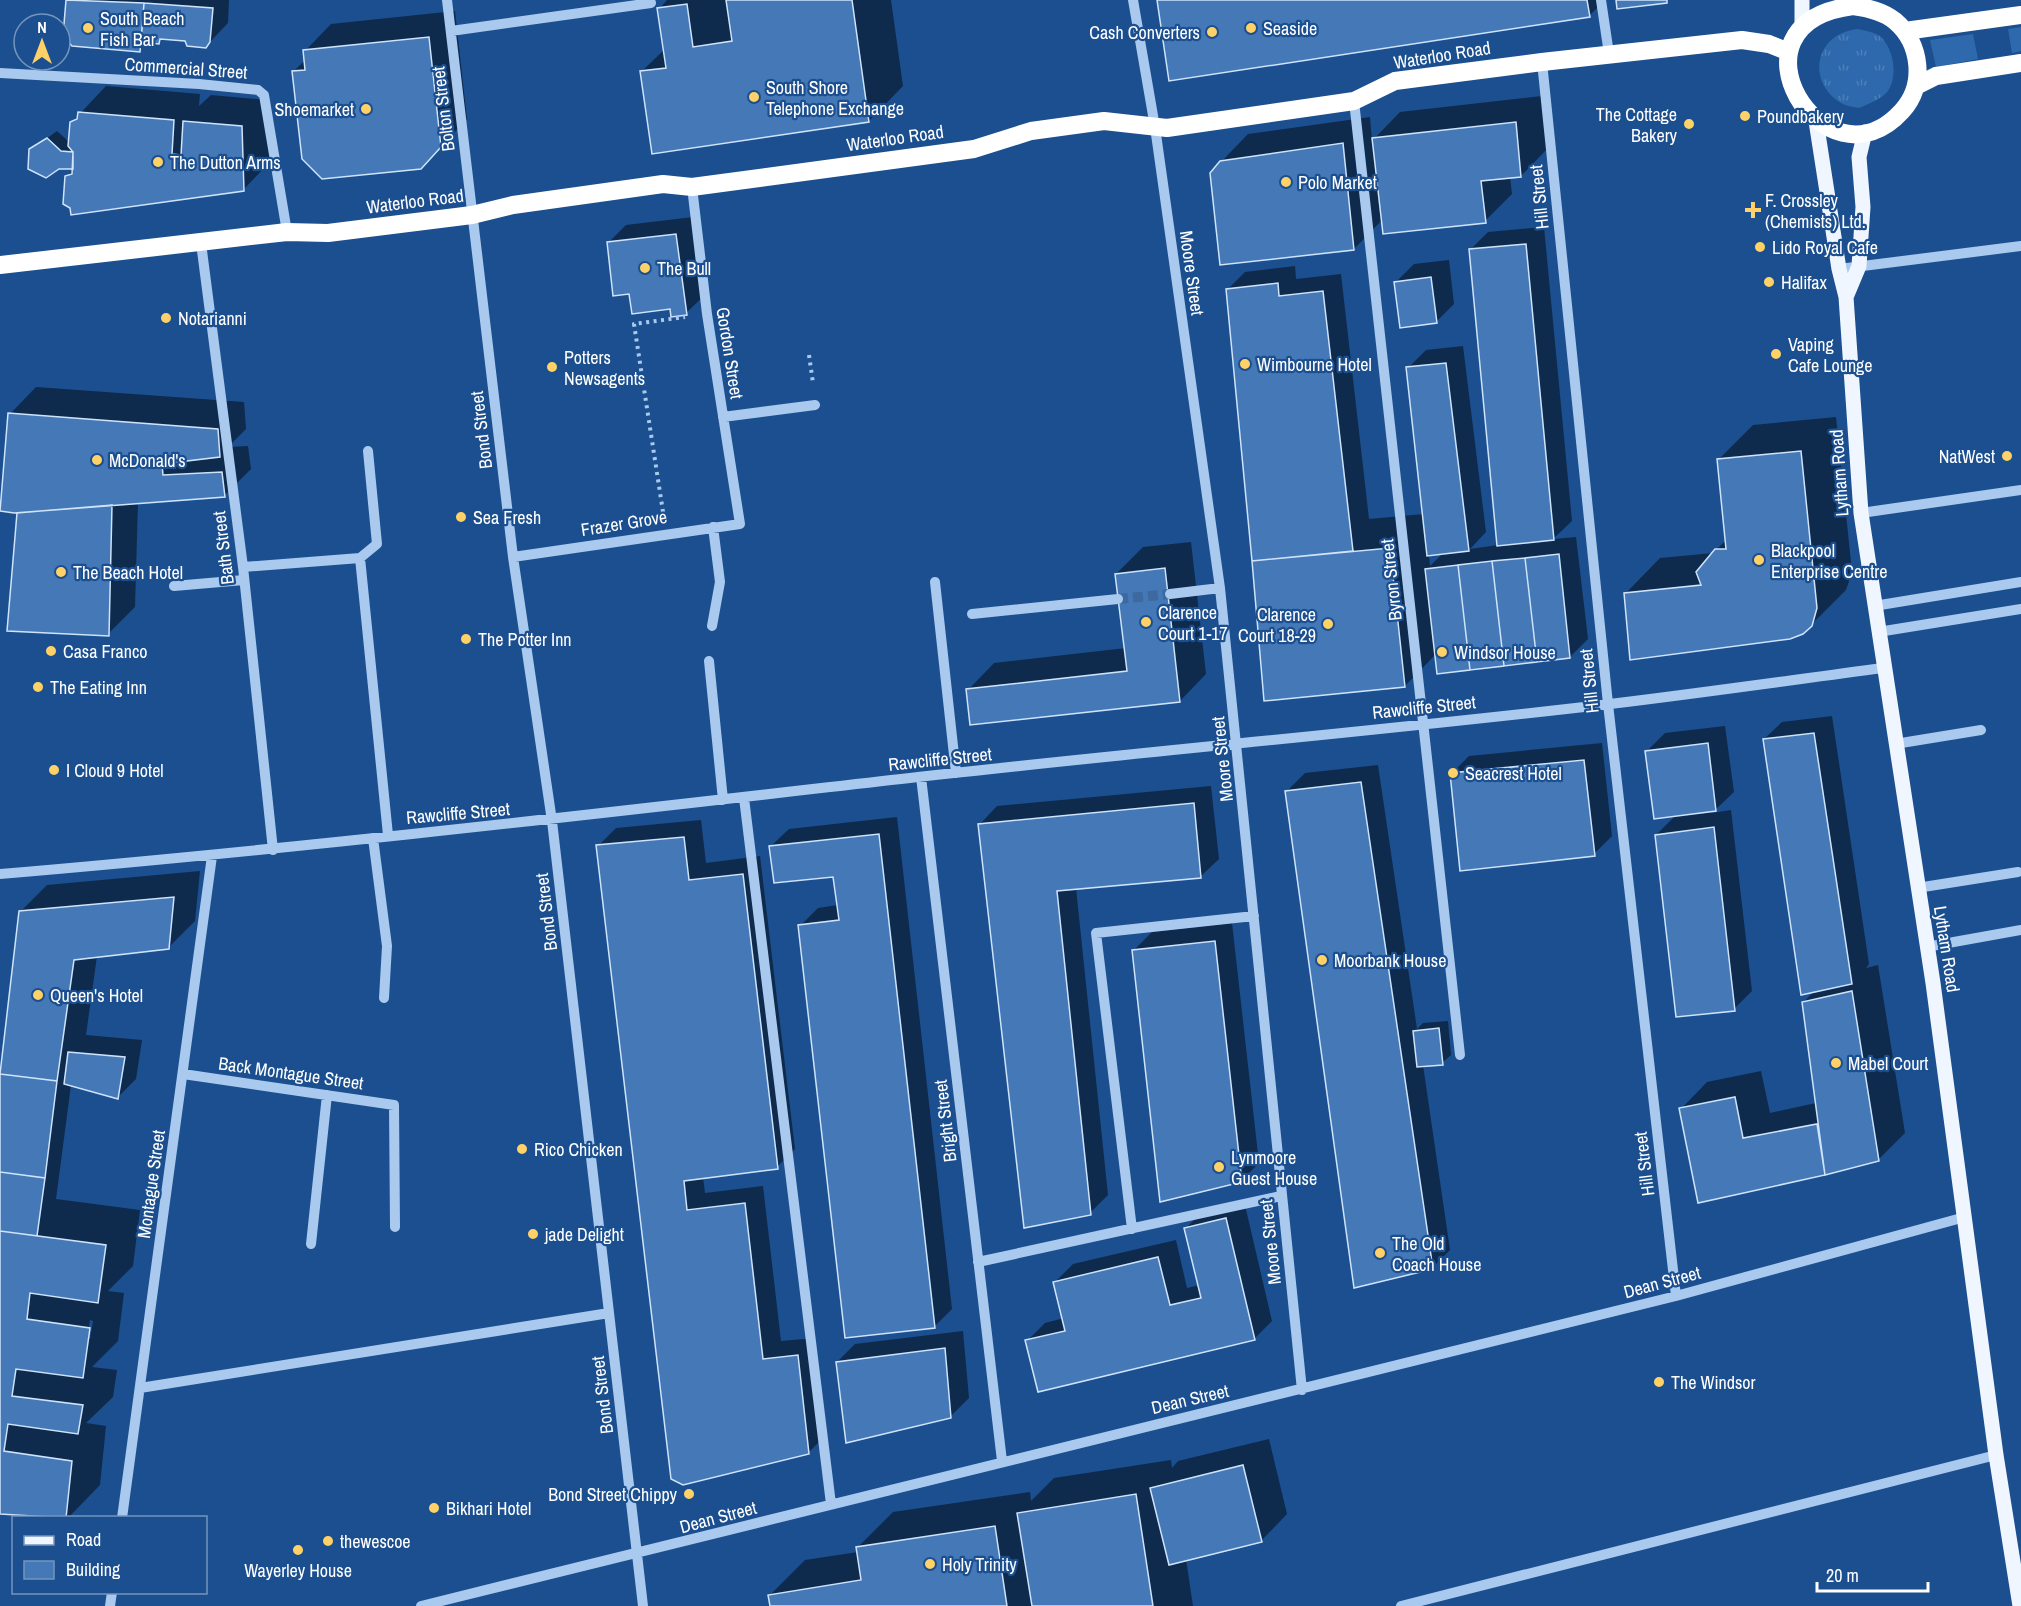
<svg xmlns="http://www.w3.org/2000/svg" width="2021" height="1606" font-family="'Archivo Narrow',sans-serif">
  <style>
    .grass { fill: url(#grass-tufts) }
    .garden { fill: #2e69ad }
    .shadow { fill: #0007; fill-rule: evenodd }
    .building { fill: #4478b7; stroke: #cfe3fa; stroke-width: 1.5 }
    .lines { fill: none; stroke-linecap: round; stroke-linejoin: round }
    .minor-tunnel { stroke: #3d69a0; stroke-width: 10; stroke-dasharray: 10 5; stroke-linecap: butt }
    .path { stroke: #a9c9ee; stroke-width: 4; stroke-dasharray: 3 4.5; stroke-linecap: butt }
    .minor { stroke: #a9c9ee; stroke-width: 10 }
    .major { stroke: #f0f6ff; stroke-width: 15 }
    .highway { stroke: #fff; stroke-width: 18 }
    .poi-dot { fill: #ffd166; stroke: #1b4f8f; stroke-width: 2 }
    .labels { text-anchor: middle; dominant-baseline: central; stroke-width: 4.5; stroke-linejoin: round; paint-order: stroke }
    .poi-label { font-size: 18px; fill: #fff; stroke: #1b4f8f; text-anchor: start }
    .street-label { font-size: 18px; fill: #fff; stroke: #1b4f8f }
  </style>
  <defs>
    <pattern id="grass-tufts" width="24" height="20" patternUnits="userSpaceOnUse" patternTransform="scale(1.5)"><rect width="24" height="20" fill="#2e69ad"/><path d="M3 7l-1-3M5 7V3M7 7l1-3M15 17l-1-3M17 17v-4M19 17l1-3" fill="none" stroke="#4d80b9"/></pattern>
  </defs>
  <rect width="100%" height="100%" fill="#1b4f8f"/>
  <path class="grass" d="M1858 29C1866 31 1875 32 1881 37 1894 50 1898 76 1888 91 1882 99 1868 104 1859 108 1853 107 1846 106 1841 103 1805 80 1816 33 1858 29Z"/>
  <path class="garden" d="M2021 27V51L2012 53 2008 29Z
    M1973 34 1978 59 1936 67 1930 40Z"/>
  <path class="shadow" d="M68 0H229L228 23 206 46 186 40 163 38 159 42 148 41 139 50 65 35Z
    M667 0H891L903 86 869 121 641 72 665 49 659 9Z
    M1159 0H1605L1589 16Z
    M455 11 467 119 421 168 294 71 306 59 305 51 331 24Z
    M106 86 200 94 199 106 211 95 268 100 270 162 244 189 66 177 75 168 31 150 57 131 69 142 71 123Z
    M1542 96 1547 149 1521 176 1510 177 1512 194 1485 221 1383 219 1354 249 1221 162 1248 134 1370 117 1372 141 1400 112Z
    M693 217 704 296 686 313 630 292 608 243 626 225Z
    M1544 227 1572 521 1553 539 1576 537 1588 639 1570 657 1436 654 1405 686 1254 561 1227 290 1245 272 1295 266 1296 279 1341 274 1369 519 1424 514 1408 368 1426 350 1463 346 1486 532 1470 549 1498 545 1470 250 1488 232ZM1443 553 1430 566 1429 555Z
    M1449 260 1454 304 1436 322 1396 282 1414 264Z
    M36 387 244 402 246 429 228 447 248 446 251 469 224 496 138 502 135 607 108 634 9 630 18 511 0 510 10 414Z
    M1836 417 1852 572 1846 590 1803 633 1626 593 1660 558 1713 553 1726 540 1718 460 1753 425Z
    M1191 542 1206 674 1180 701 968 690 994 663 1126 648 1116 574 1143 547Z
    M1832 716 1869 964 1866 968 1878 965 1905 1133 1878 1160 1699 1201 1681 1109 1707 1082 1761 1071 1770 1113 1816 1103 1803 1003 1815 990 1764 739 1782 722Z
    M1725 726 1734 792 1712 813 1731 810 1752 991 1734 1009 1656 835 1677 814 1647 751 1665 733Z
    M1602 743 1612 836 1594 854 1451 774 1469 756Z
    M1378 765 1417 1029 1423 1023 1448 1021 1451 1055 1442 1063 1423 1065 1450 1250 1433 1267 1287 791 1305 773Z
    M1211 786 1219 859 1201 876 1076 888 1108 1195 1090 1213 980 824 997 806Z
    M897 817 952 1309 934 1327 800 926 818 908 838 905 835 875 771 846 789 829Z
    M701 820 706 863 760 856 795 1149 777 1167 703 1177 705 1193 763 1186 781 1341 815 1338 826 1435 808 1453 683 1484 598 846 616 828Z
    M200 871 195 921 168 948 97 956 86 1035 142 1040 136 1079 118 1097 71 1085 56 1199 140 1210 133 1266 108 1291 124 1293 118 1341 92 1367 117 1370 113 1397 86 1423 106 1426 100 1485 68 1518 0 1513V1081L20 912 47 885ZM90 1320 93 1321 90 1339H87Z
    M1232 923 1259 1163 1241 1181 1134 950 1152 932Z
    M1244 1201 1272 1321 1254 1339 1027 1341 1045 1323 1064 1318 1055 1282 1073 1264 1176 1240 1187 1288 1200 1285 1186 1228 1204 1210Z
    M963 1331 969 1398 951 1416 837 1362 855 1344Z
    M1269 1439 1287 1514 1261 1541 1186 1559 1193 1606H772L770 1595 805 1560 858 1552V1547L893 1512 1030 1492 1031 1501 1054 1478 1171 1460 1172 1468 1178 1461Z"/>
  <path class="building" d="M66 0 144 3 140 52 72 46 63 36Z
    M726 0H852L869 122 652 154 640 71 666 68 657 8 687 4 693 47 732 41Z
    M1157 0H1587L1590 17 1169 81Z
    M1616 0H1667V3L1617 9Z
    M144 3 213 8 210 42 206 48 187 46 185 41 160 39 159 44 141 42Z
    M429 37 441 147 421 169 322 179 302 159 292 71 305 70 303 50Z
    M78 112 174 120 172 154 181 155 183 121 242 126 244 191 71 215 70 208 63 204 65 176 72 174 73 152 68 146 70 122 77 119Z
    M1516 122 1521 177 1481 181 1486 223 1383 234 1372 138Z
    M47 138 61 151 73 152V169H59L46 178 28 169 29 149Z
    M1343 143 1354 250 1220 265 1210 173 1220 161Z
    M676 234 687 315 671 317 670 309 632 314 629 294 613 296 607 242Z
    M1526 244 1554 540 1497 546 1469 249Z
    M1431 277 1437 323 1400 328 1394 282Z
    M1278 283 1279 296 1323 291 1353 551 1252 561 1226 289Z
    M1446 363 1469 551 1427 556 1406 367Z
    M8 413 218 429 220 457 162 464 163 475 222 472 225 497 14 513 0 511Z
    M1801 451 1817 608 1812 626 1803 634 1790 639 1630 660 1624 593 1701 585 1696 572 1715 549H1726L1717 459Z
    M112 505 109 636 7 631 17 513Z
    M1390 548 1405 687 1264 701 1252 561Z
    M1559 554 1570 658 1537 662 1525 558Z
    M1525 558 1537 662 1504 666 1492 561Z
    M1492 561 1504 666 1470 670 1458 565Z
    M1458 565 1470 670 1437 674 1425 569Z
    M1165 568 1180 702 970 725 966 689 1127 671 1115 574Z
    M1814 733 1852 984 1801 995 1763 739Z
    M1708 743 1716 811 1654 819 1645 751Z
    M1584 760 1595 856 1460 871 1450 773Z
    M1361 782 1433 1269 1354 1288 1285 791Z
    M1194 803 1201 878 1057 891 1091 1215 1024 1228 978 824Z
    M1714 827 1735 1011 1676 1017 1655 835Z
    M879 834 935 1328 845 1338 798 925 839 920 833 877 774 883 769 846Z
    M684 837 689 880 743 874 778 1169 684 1181 687 1210 745 1203 763 1359 798 1355 809 1454 683 1485 671 1479 596 845Z
    M174 897 169 949 74 960 57 1081 0 1074 19 911Z
    M1215 941 1242 1182 1160 1202 1132 950Z
    M1852 991 1879 1161 1825 1175 1802 1002Z
    M1439 1028 1443 1065 1417 1067 1413 1031Z
    M68 1052 125 1057 118 1099 64 1084Z
    M0 1074 57 1081 45 1178 0 1172Z
    M1735 1097 1743 1138 1817 1124 1825 1175 1698 1203 1679 1108Z
    M0 1172 45 1178 37 1236 0 1231Z
    M1226 1218 1255 1340 1038 1392 1025 1340 1065 1331 1053 1282 1158 1257 1170 1305 1201 1298 1184 1228Z
    M0 1231 106 1245 98 1303 30 1293 27 1319 90 1328 83 1378 16 1369 12 1396 83 1405 78 1434 8 1424 4 1451 72 1461 66 1518 0 1514Z
    M945 1348 951 1418 846 1443 836 1362Z
    M1243 1465 1262 1542 1169 1565 1150 1488Z
    M1136 1494 1153 1606H1032L1017 1513Z
    M995 1526 1007 1606H770L768 1595 861 1580 856 1547Z"/>
  <g class="lines">
    <path class="minor-tunnel" d="M1118 599 1170 594"/>
    <path class="path" d="M809 355 813 383
      M663 512 634 324 685 317"/>
    <path class="minor" d="M447 0 513 557 552 821 643 1606
      M1133 0 1155 127 1220 588 1302 1390
      M1601 0 1609 54
      M451 31 651 3 650 0
      M1542 62 1608 704 1676 1296
      M0 73 199 84 258 90 264 95 287 232
      M1354 101 1460 1055
      M201 243 243 567 273 850
      M1839 269 2021 246
      M723 417 815 405
      M1861 513 2021 490
      M513 557 740 524 707 314 692 187
      M360 558 388 835
      M360 558 377 544 368 451
      M243 567 360 558
      M935 582 956 773
      M174 586 244 580
      M1170 594 1220 588
      M1874 606 2021 582
      M972 614 1118 599
      M712 626 720 582 713 527
      M1878 632 2021 609
      M709 661 723 800
      M1895 744 1981 730
      M921 777 1002 1461
      M744 798 831 1504
      M373 838 387 946 384 998
      M0 874C307 848 612 812 918 777 1149 751 1380 731 1610 704 1701 693 1792 680 1883 668
      M1917 888 2018 872
      M1926 947 2021 930
      M183 1074 394 1105 395 1227
      M1132 1229 1096 933 1254 916
      M311 1244 327 1095
      M978 1262 1281 1196
      M140 1388 609 1313
      M122 1518 212 856
      M110 1606 112 1592
      M421 1606 1676 1296 1965 1217
      M1401 1606 1996 1455"/>
    <path class="major" d="M1802 28V0
      M1816 121 1839 269 1846 297 1861 513 1933 983 1996 1455 2020 1606
      M1846 297 1859 266 1863 207 1859 157 1865 132"/>
    <path class="highway" d="M1853 6C1868 8 1883 11 1895 21 1921 43 1926 85 1902 111 1825 196 1717 23 1853 6Z
      M1905 31 2021 15
      M1916 86 1936 76 2021 63
      M0 265 287 232 328 233 472 215 513 205 663 184 692 187 974 149 1031 131 1104 121 1167 128 1354 101 1395 81 1542 62 1742 40 1769 44 1789 52"/>
  </g>
  <g class="poi-dot">
    <circle cx="88" cy="28" r="6"/>
    <circle cx="1251" cy="28" r="6"/>
    <circle cx="1212" cy="32" r="6"/>
    <circle cx="754" cy="97" r="6"/>
    <circle cx="366" cy="109" r="6"/>
    <circle cx="1745" cy="116" r="6"/>
    <circle cx="1689" cy="124" r="6"/>
    <circle cx="158" cy="162" r="6"/>
    <circle cx="1286" cy="182" r="6"/>
    <path d="M1750 201h6v6h6v6h-6v6h-6v-6h-6v-6h6z"/>
    <circle cx="1760" cy="247" r="6"/>
    <circle cx="645" cy="268" r="6"/>
    <circle cx="1769" cy="282" r="6"/>
    <circle cx="166" cy="318" r="6"/>
    <circle cx="1776" cy="354" r="6"/>
    <circle cx="1245" cy="364" r="6"/>
    <circle cx="552" cy="367" r="6"/>
    <circle cx="2007" cy="456" r="6"/>
    <circle cx="97" cy="460" r="6"/>
    <circle cx="461" cy="517" r="6"/>
    <circle cx="1759" cy="560" r="6"/>
    <circle cx="61" cy="572" r="6"/>
    <circle cx="1146" cy="622" r="6"/>
    <circle cx="1328" cy="624" r="6"/>
    <circle cx="466" cy="639" r="6"/>
    <circle cx="51" cy="651" r="6"/>
    <circle cx="1442" cy="652" r="6"/>
    <circle cx="38" cy="687" r="6"/>
    <circle cx="54" cy="770" r="6"/>
    <circle cx="1453" cy="773" r="6"/>
    <circle cx="1322" cy="960" r="6"/>
    <circle cx="38" cy="995" r="6"/>
    <circle cx="1836" cy="1063" r="6"/>
    <circle cx="522" cy="1149" r="6"/>
    <circle cx="1219" cy="1167" r="6"/>
    <circle cx="533" cy="1234" r="6"/>
    <circle cx="1380" cy="1253" r="6"/>
    <circle cx="1659" cy="1382" r="6"/>
    <circle cx="689" cy="1494" r="6"/>
    <circle cx="434" cy="1508" r="6"/>
    <circle cx="328" cy="1541" r="6"/>
    <circle cx="298" cy="1550" r="6"/>
    <circle cx="930" cy="1564" r="6"/>
  </g>
  <g class="labels">
    <g class="poi-label">
      <text x="100" y="18">South Beach<tspan x="100" dy="21">Fish Bar</tspan></text>
      <text x="1263" y="28">Seaside</text>
      <text x="1200" y="32" text-anchor="end">Cash Converters</text>
      <text x="766" y="87">South Shore<tspan x="766" dy="21">Telephone Exchange</tspan></text>
      <text x="354" y="109" text-anchor="end">Shoemarket</text>
      <text x="1677" y="114" text-anchor="end">The Cottage<tspan x="1677" dy="21">Bakery</tspan></text>
      <text x="1757" y="116">Poundbakery</text>
      <text x="170" y="162">The Dutton Arms</text>
      <text x="1298" y="182">Polo Market</text>
      <text x="1765" y="200">F. Crossley<tspan x="1765" dy="21">(Chemists) Ltd.</tspan></text>
      <text x="1772" y="247">Lido Royal Cafe</text>
      <text x="657" y="268">The Bull</text>
      <text x="1781" y="282">Halifax</text>
      <text x="178" y="318">Notarianni</text>
      <text x="1788" y="344">Vaping<tspan x="1788" dy="21">Cafe Lounge</tspan></text>
      <text x="564" y="357">Potters<tspan x="564" dy="21">Newsagents</tspan></text>
      <text x="1257" y="364">Wimbourne Hotel</text>
      <text x="1995" y="456" text-anchor="end">NatWest</text>
      <text x="109" y="460">McDonald's</text>
      <text x="473" y="517">Sea Fresh</text>
      <text x="1771" y="550">Blackpool<tspan x="1771" dy="21">Enterprise Centre</tspan></text>
      <text x="73" y="572">The Beach Hotel</text>
      <text x="1158" y="612">Clarence<tspan x="1158" dy="21">Court 1-17</tspan></text>
      <text x="1316" y="614" text-anchor="end">Clarence<tspan x="1316" dy="21">Court 18-29</tspan></text>
      <text x="478" y="639">The Potter Inn</text>
      <text x="63" y="651">Casa Franco</text>
      <text x="1454" y="652">Windsor House</text>
      <text x="50" y="687">The Eating Inn</text>
      <text x="66" y="770">I Cloud 9 Hotel</text>
      <text x="1465" y="773">Seacrest Hotel</text>
      <text x="1334" y="960">Moorbank House</text>
      <text x="50" y="995">Queen's Hotel</text>
      <text x="1848" y="1063">Mabel Court</text>
      <text x="534" y="1149">Rico Chicken</text>
      <text x="1231" y="1157">Lynmoore<tspan x="1231" dy="21">Guest House</tspan></text>
      <text x="545" y="1234">jade Delight</text>
      <text x="1392" y="1243">The Old<tspan x="1392" dy="21">Coach House</tspan></text>
      <text x="1671" y="1382">The Windsor</text>
      <text x="677" y="1494" text-anchor="end">Bond Street Chippy</text>
      <text x="446" y="1508">Bikhari Hotel</text>
      <text x="340" y="1541">thewescoe</text>
      <text x="942" y="1564">Holy Trinity</text>
      <text x="298" y="1570" text-anchor="middle">Wayerley House</text>
    </g>
    <g class="street-label">
      <text transform="translate(1442 55) rotate(-9)">Waterloo Road</text>
      <text transform="translate(186 68) rotate(4)">Commercial Street</text>
      <text transform="translate(443 109) rotate(-97)">Bolton Street</text>
      <text transform="translate(895 138) rotate(-8)">Waterloo Road</text>
      <text transform="translate(1539 197) rotate(-96)">Hill Street</text>
      <text transform="translate(415 201) rotate(-7)">Waterloo Road</text>
      <text transform="translate(1192 273) rotate(82)">Moore Street</text>
      <text transform="translate(730 353) rotate(81)">Gordon Street</text>
      <text transform="translate(481 430) rotate(-97)">Bond Street</text>
      <text transform="translate(1839 473) rotate(-94)">Lytham Road</text>
      <text transform="translate(624 523) rotate(-9)">Frazer Grove</text>
      <text transform="translate(223 548) rotate(-97)">Bath Street</text>
      <text transform="translate(1391 580) rotate(-96)">Byron Street</text>
      <text transform="translate(1589 681) rotate(-96)">Hill Street</text>
      <text transform="translate(1424 707) rotate(-6)">Rawcliffe Street</text>
      <text transform="translate(940 759) rotate(-6)">Rawcliffe Street</text>
      <text transform="translate(1222 759) rotate(-96)">Moore Street</text>
      <text transform="translate(458 813) rotate(-5)">Rawcliffe Street</text>
      <text transform="translate(546 912) rotate(-97)">Bond Street</text>
      <text transform="translate(1947 949) rotate(81)">Lytham Road</text>
      <text transform="translate(291 1073) rotate(8)">Back Montague Street</text>
      <text transform="translate(945 1121) rotate(-97)">Bright Street</text>
      <text transform="translate(1644 1164) rotate(-97)">Hill Street</text>
      <text transform="translate(151 1184) rotate(-82)">Montague Street</text>
      <text transform="translate(1270 1242) rotate(-96)">Moore Street</text>
      <text transform="translate(1662 1282) rotate(-15)">Dean Street</text>
      <text transform="translate(602 1395) rotate(-97)">Bond Street</text>
      <text transform="translate(1190 1399) rotate(-13)">Dean Street</text>
      <text transform="translate(718 1517) rotate(-15)">Dean Street</text>
    </g>
  </g>
  <rect x="12" y="1516" width="195" height="78" fill="#1b4f8f" stroke="#7695bc" stroke-width="1.5"/>
  <rect x="24" y="1536" width="30" height="9" fill="#f0f6ff" stroke="#7695bc" stroke-width="1.5"/>
  <text x="66" y="1546" font-size="18" fill="#ffffff">Road</text>
  <rect x="24" y="1561" width="30" height="18" fill="#4478b7" stroke="#7695bc" stroke-width="1.5"/>
  <text x="66" y="1576" font-size="18" fill="#ffffff">Building</text>
  <g transform="translate(42 42)"><circle r="28" fill="#1b4f8f" stroke="#7695bc" stroke-width="1.5"/>
  <path d="M0-4.5L10 22L0 15L-10 22Z" fill="#ffd166"/>
  <text y="-9" font-size="16" font-weight="bold" text-anchor="middle" fill="#ffffff">N</text>
  </g>
  <path d="M1817 1582v9h111v-9" fill="none" stroke="#ffffff" stroke-width="3"/>
  <text x="1826" y="1582" font-size="18" fill="#ffffff" stroke="#1b4f8f" stroke-width="4.5" paint-order="stroke">20 m</text>
</svg>
